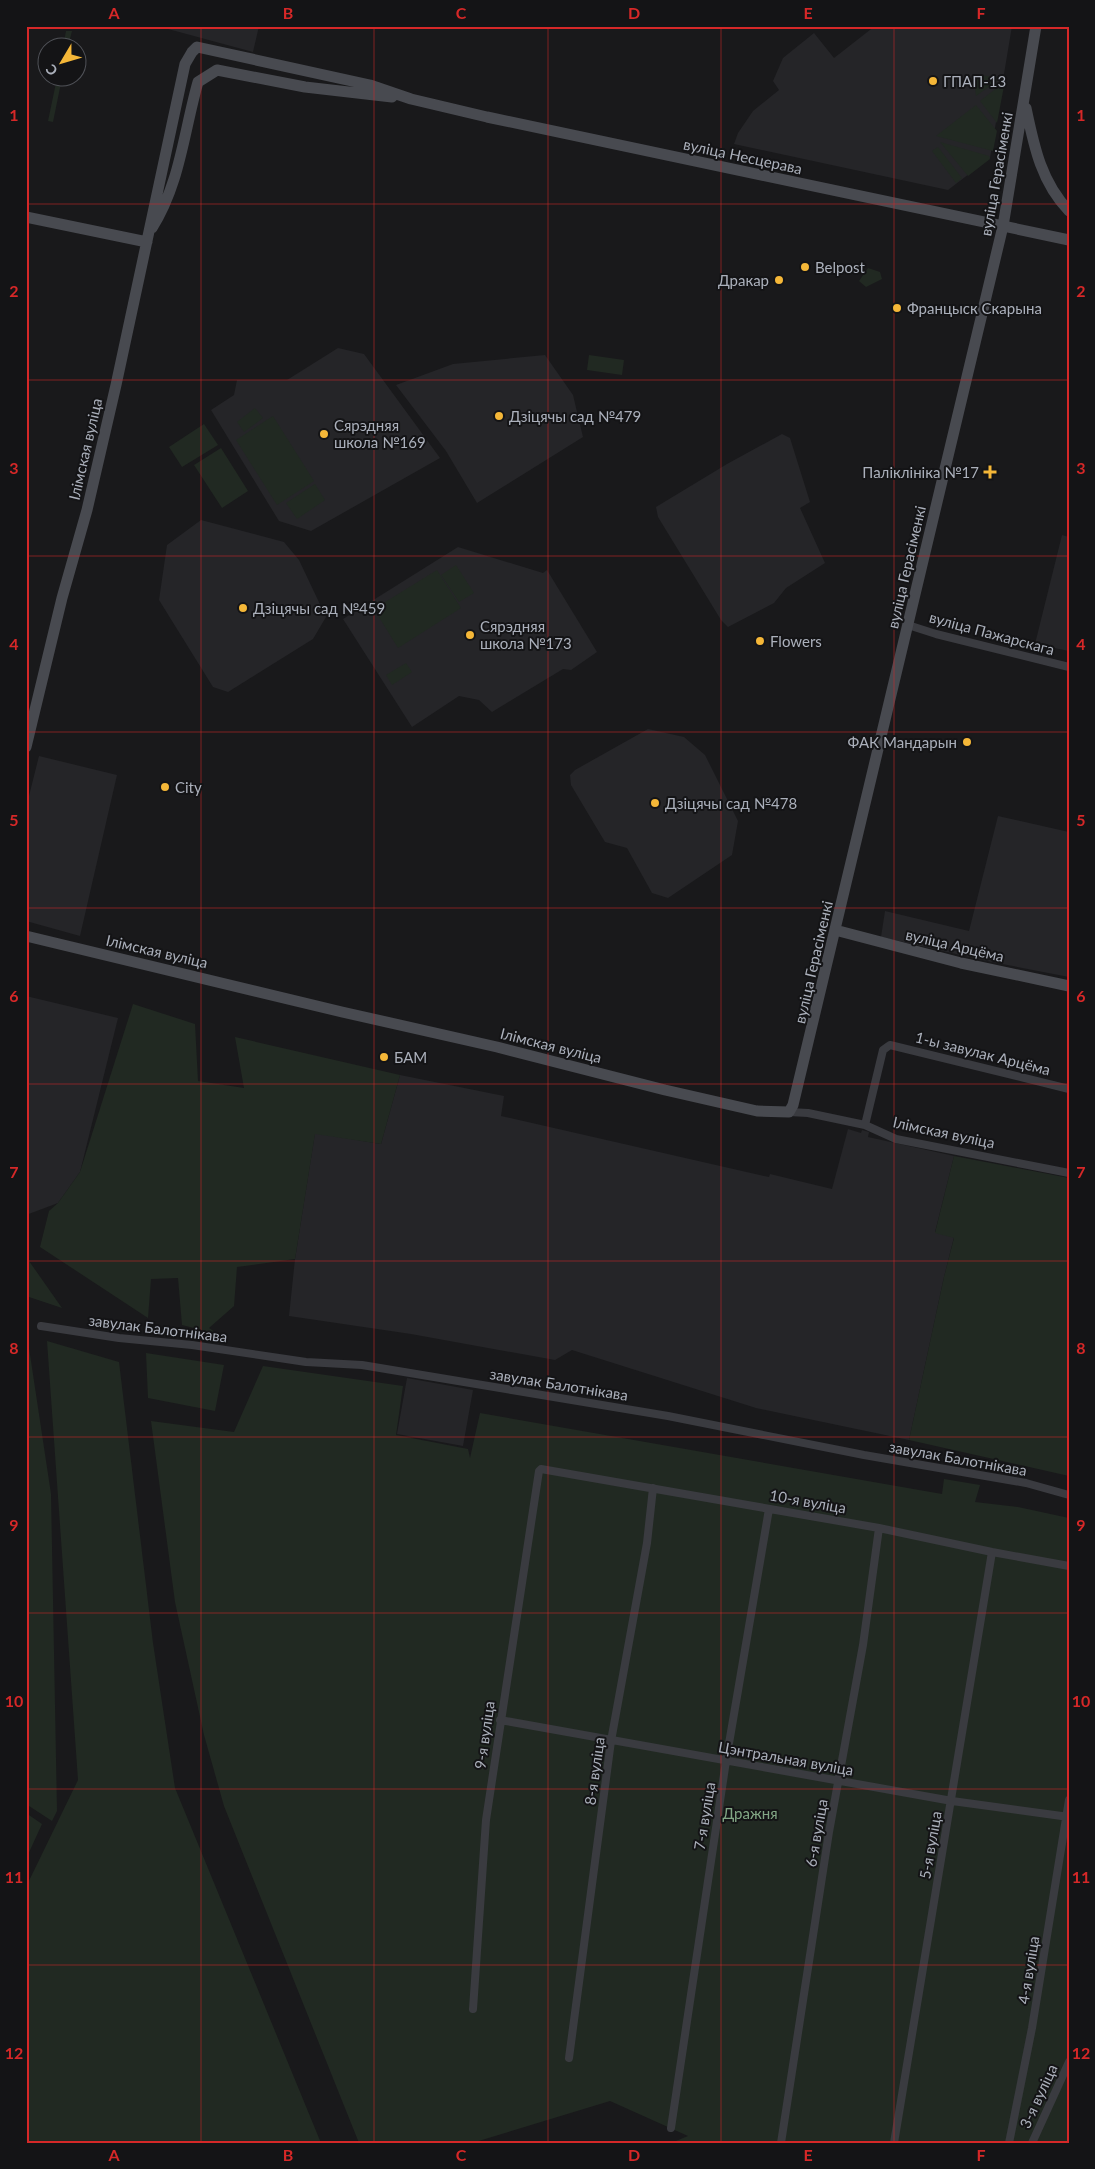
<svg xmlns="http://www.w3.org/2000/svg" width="1095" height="2169" font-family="Lato,sans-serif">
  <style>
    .built { fill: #252528 }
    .green { fill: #212922 }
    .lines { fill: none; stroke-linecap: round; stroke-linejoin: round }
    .street { stroke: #3a3b40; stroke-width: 8 }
    .secondary { stroke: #484a50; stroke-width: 11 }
    .grid { fill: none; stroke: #d62828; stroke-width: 1; stroke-opacity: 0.55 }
    .poi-dot { fill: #f5b738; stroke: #141416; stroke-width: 2 }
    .labels { text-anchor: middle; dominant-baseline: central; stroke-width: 4; stroke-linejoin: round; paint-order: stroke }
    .poi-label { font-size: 15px; fill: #abb0bb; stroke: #141416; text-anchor: start }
    .street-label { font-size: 15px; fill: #abb0bb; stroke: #141416 }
    .park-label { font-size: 15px; fill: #82a685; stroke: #141416 }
    .neatline { fill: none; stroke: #d62828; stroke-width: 2 }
    .grid-label { font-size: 16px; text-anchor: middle; font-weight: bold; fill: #d62828 }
  </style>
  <rect width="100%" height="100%" fill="#19191b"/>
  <path class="built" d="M157 26H259L253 52Z
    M875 26H1012L990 158 948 190 734 144 738 133 753 111 779 90 773 81 783 58 814 33 834 58Z
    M338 348 364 354 440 458 311 531 279 521 211 410 234 395 237 380H287Z
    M545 355 573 395 583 437 477 503 446 451 396 385 453 364Z
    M782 434 790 438 810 502 800 508 825 563 786 588 774 603 728 627 721 620 658 517 656 507 727 464Z
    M201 520 284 542 299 560 326 617 313 639 228 692 213 687 159 600 167 545Z
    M1062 535 1069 537V651L1035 644Z
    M458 547 543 573 547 570 597 652 571 670 563 669 492 712 479 700 459 696 412 727 343 619Z
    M648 729 684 737 705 755 738 821 732 855 668 898 652 893 627 848 605 842 571 785 570 775 575 770Z
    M39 756 117 775 80 936 26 921V808Z
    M998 816 1069 832V977L987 961 881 937 885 911 969 931Z
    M26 996 118 1018 80 1172 58 1203 26 1215Z
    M400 1075 504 1096 501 1116 764 1176 769 1177 770 1174 832 1189 848 1129 861 1133 862 1130 869 1132 868 1137 954 1156 935 1232 954 1237 944 1277 909 1440 756 1408 572 1350 555 1360 411 1334 289 1316 295 1259 315 1133 381 1144Z
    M407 1378 473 1390 463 1446 397 1434Z"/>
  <path class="green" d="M66 31H72L68 47H63Z
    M980 75 1001 78 976 96 974 81Z
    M57 78H62L53 122 48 121Z
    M1004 86 997 123 980 101 998 87Z
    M976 105 997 131 993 151 936 136Z
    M940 142 989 156 990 159 968 176Z
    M938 147 962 178 956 183 932 151Z
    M868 268 880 272 882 279 866 287 859 281Z
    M589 355 624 360 622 375 587 370Z
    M255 408 263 418 244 432 237 422Z
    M273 416 314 481 277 505 236 440Z
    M204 424 218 445 182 467 169 447Z
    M221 448 248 491 222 508 194 465Z
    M315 484 325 500 297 519 286 503Z
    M456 565 474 593 459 602 441 575Z
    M437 570 461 608 398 648 374 609Z
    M406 663 412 672 392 685 386 675Z
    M133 1004 195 1024 198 1081 244 1088 235 1037 400 1075 381 1144 315 1134 295 1259 237 1267 234 1306 209 1328 218 1334 182 1325 178 1278 151 1279 148 1318 40 1247 49 1211 58 1203 80 1172Z
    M954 1156 1069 1178V1476L909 1440 944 1277 954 1238 935 1233Z
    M26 1259 29 1261 62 1308 26 1296Z
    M26 1328 51 1494 57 1811 52 1821 26 1804Z
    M47 1341 119 1362 153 1643 175 1788 321 2143H26V1887L78 1780Z
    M146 1353 224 1365 215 1411 148 1398Z
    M263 1366 403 1386 396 1435 468 1449 470 1458 480 1413 942 1494 944 1479 980 1485 975 1502 1018 1507 1069 1518V2143H671L688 2136 610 2101 472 2143H359L224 1806 204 1735 175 1602 151 1421 234 1432Z
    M26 1813 42 1824 26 1859Z"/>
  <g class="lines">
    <path class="street" d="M908 625 936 634 1069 667
      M789 1112 808 1113 865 1125 896 1139 1069 1173
      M865 1125 883 1050 890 1045 1069 1089
      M41 1326 119 1338 192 1345 306 1362 362 1365 668 1416 864 1455 1026 1483 1069 1495
      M500 1720 952 1801 1069 1817
      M473 2009 486 1820 539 1471 541 1469 879 1528 992 1552 1069 1566
      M569 2058 611 1741 647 1543 653 1488
      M671 2128 726 1761 769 1509
      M781 2143 829 1832 863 1645 879 1528
      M894 2143 992 1552
      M1009 2143 1032 2028 1069 1800
      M1032 2143 1069 2062"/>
    <path class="secondary" d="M1026 108C1034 146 1041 182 1069 211
      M26 217 147 242
      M152 228C180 184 184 131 198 82L217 70 305 87 392 97
      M26 747 62 598 87 510 116 385 185 64 192 52 197 47 370 85 411 99 487 117 1069 240
      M835 930 961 963 1069 986
      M26 936 342 1012 497 1047 665 1090 757 1111 789 1112 793 1105 1003 226 1036 26"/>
  </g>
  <path class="grid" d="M201 26V2143M374 26V2143M548 26V2143M721 26V2143M894 26V2143M26 204H1069M26 380H1069M26 556H1069M26 732H1069M26 908H1069M26 1084H1069M26 1261H1069M26 1437H1069M26 1613H1069M26 1789H1069M26 1965H1069"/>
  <g class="poi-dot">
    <circle cx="933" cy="81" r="5"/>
    <circle cx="805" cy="267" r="5"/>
    <circle cx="779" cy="280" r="5"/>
    <circle cx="897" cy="308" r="5"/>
    <circle cx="499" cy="416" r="5"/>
    <circle cx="324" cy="434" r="5"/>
    <path d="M987.5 464.5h5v5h5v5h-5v5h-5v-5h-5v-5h5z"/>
    <circle cx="243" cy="608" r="5"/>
    <circle cx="470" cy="635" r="5"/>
    <circle cx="760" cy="641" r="5"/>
    <circle cx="967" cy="742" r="5"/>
    <circle cx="165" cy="787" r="5"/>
    <circle cx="655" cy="803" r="5"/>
    <circle cx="384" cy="1057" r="5"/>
  </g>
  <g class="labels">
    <g class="poi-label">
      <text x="943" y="81">ГПАП-13</text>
      <text x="815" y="267">Belpost</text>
      <text x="769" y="280" text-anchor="end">Дракар</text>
      <text x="907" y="308">Францыск Скарына</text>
      <text x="509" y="416">Дзіцячы сад №479</text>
      <text x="334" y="425">Сярэдняя<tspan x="334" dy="17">школа №169</tspan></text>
      <text x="979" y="472" text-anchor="end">Паліклініка №17</text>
      <text x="253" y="608">Дзіцячы сад №459</text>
      <text x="480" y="626">Сярэдняя<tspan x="480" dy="17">школа №173</tspan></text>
      <text x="770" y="641">Flowers</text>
      <text x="957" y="742" text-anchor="end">ФАК Мандарын</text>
      <text x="175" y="787">City</text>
      <text x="665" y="803">Дзіцячы сад №478</text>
      <text x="394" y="1057">БАМ</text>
    </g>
    <g class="street-label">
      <text transform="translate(743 156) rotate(12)">вуліца Несцерава</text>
      <text transform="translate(996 174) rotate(-80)">вуліца Герасіменкі</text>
      <text transform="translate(85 449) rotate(-77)">Ілімская вуліца</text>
      <text transform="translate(906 567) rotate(-77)">вуліца Герасіменкі</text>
      <text transform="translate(992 633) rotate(15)">вуліца Пажарскага</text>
      <text transform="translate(955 945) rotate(13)">вуліца Арцёма</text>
      <text transform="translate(157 951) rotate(13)">Ілімская вуліца</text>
      <text transform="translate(813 962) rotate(-77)">вуліца Герасіменкі</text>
      <text transform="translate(551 1045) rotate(14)">Ілімская вуліца</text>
      <text transform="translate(983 1053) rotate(14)">1-ы завулак Арцёма</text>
      <text transform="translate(944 1132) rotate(12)">Ілімская вуліца</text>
      <text transform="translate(158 1328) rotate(7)">завулак Балотнікава</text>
      <text transform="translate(559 1384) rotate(9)">завулак Балотнікава</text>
      <text transform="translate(958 1458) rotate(10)">завулак Балотнікава</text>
      <text transform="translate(808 1501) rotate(10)">10-я вуліца</text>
      <text transform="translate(484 1735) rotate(-82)">9-я вуліца</text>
      <text transform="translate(786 1758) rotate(10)">Цэнтральная вуліца</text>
      <text transform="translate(594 1771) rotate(-82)">8-я вуліца</text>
      <text transform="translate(704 1816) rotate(-81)">7-я вуліца</text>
      <text transform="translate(816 1833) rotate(-80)">6-я вуліца</text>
      <text transform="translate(930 1845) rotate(-80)">5-я вуліца</text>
      <text transform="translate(1028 1970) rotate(-81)">4-я вуліца</text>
      <text transform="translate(1038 2096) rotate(-65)">3-я вуліца</text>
    </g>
    <g class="park-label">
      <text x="750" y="1813">Дражня</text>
    </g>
  </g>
  <rect width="1095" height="2169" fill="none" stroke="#141416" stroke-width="55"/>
  <g transform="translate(62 62) rotate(232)"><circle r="24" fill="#141416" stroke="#505258"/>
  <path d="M0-4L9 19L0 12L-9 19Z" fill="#f5b738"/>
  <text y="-8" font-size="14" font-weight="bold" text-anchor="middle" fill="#abb0bb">С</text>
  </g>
  <rect x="28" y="28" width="1040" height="2114" class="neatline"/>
  <g class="grid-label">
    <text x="114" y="19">A</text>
    <text x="288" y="19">B</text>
    <text x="461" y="19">C</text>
    <text x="634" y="19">D</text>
    <text x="808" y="19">E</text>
    <text x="981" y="19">F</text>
    <text x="14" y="121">1</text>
    <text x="1081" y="121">1</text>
    <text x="14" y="297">2</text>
    <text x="1081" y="297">2</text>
    <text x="14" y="474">3</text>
    <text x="1081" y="474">3</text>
    <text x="14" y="650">4</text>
    <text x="1081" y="650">4</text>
    <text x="14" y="826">5</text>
    <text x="1081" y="826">5</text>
    <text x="14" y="1002">6</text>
    <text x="1081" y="1002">6</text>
    <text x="14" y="1178">7</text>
    <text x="1081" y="1178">7</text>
    <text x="14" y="1354">8</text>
    <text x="1081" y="1354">8</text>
    <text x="14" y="1531">9</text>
    <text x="1081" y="1531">9</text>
    <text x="14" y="1707">10</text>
    <text x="1081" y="1707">10</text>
    <text x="14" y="1883">11</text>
    <text x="1081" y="1883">11</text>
    <text x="14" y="2059">12</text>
    <text x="1081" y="2059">12</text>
    <text x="114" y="2161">A</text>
    <text x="288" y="2161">B</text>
    <text x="461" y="2161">C</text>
    <text x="634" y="2161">D</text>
    <text x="808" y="2161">E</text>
    <text x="981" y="2161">F</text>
  </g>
</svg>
